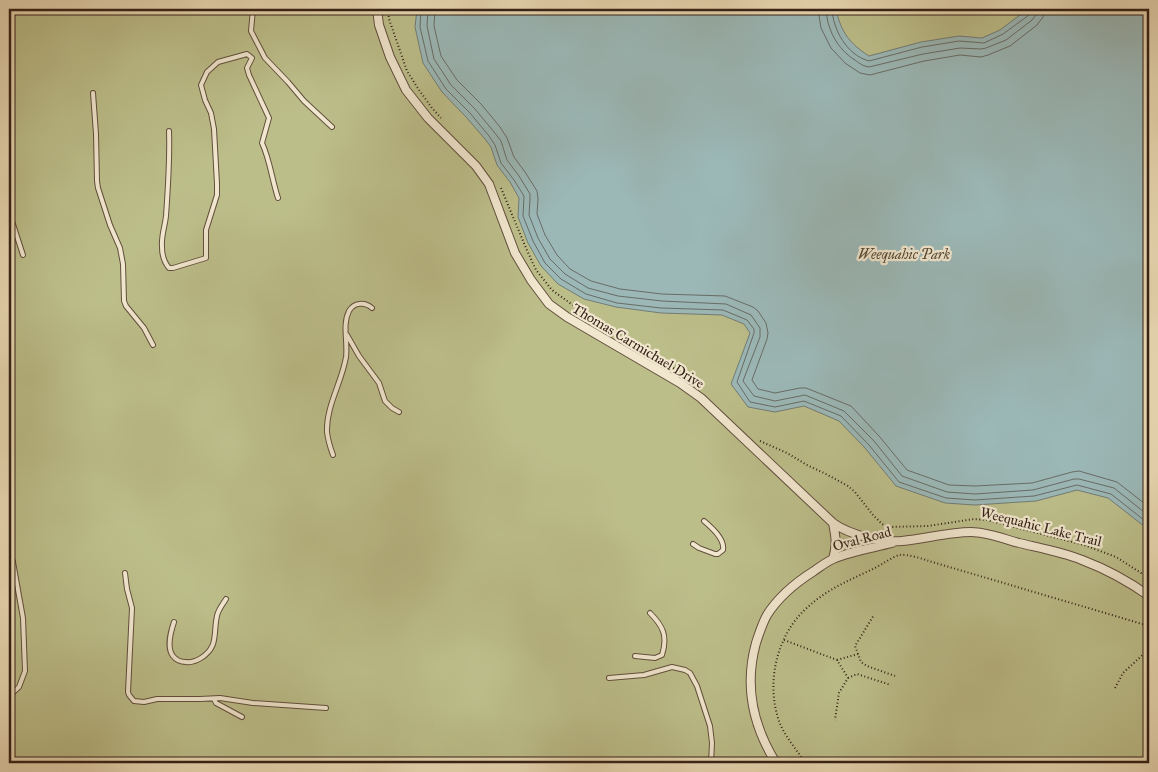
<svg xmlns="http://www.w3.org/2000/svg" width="1158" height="772" font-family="'IM FELL Great Primer',serif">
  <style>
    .green { fill: #bcbe8a; stroke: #787050 }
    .water { fill: #9bb8b7; stroke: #727c77 }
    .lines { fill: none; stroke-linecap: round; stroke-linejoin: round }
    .shore { stroke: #686c67; stroke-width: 1 }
    .lane-casing { stroke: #624f3e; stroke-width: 6 }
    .street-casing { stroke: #624f3e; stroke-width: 10 }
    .path { stroke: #342117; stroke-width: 2; stroke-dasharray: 1 2.5; stroke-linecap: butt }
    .lane { stroke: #f1e7cf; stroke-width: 4 }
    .street { stroke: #f1e7cf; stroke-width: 8 }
    .labels { text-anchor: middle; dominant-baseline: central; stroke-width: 4.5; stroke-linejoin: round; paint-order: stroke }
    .park-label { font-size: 14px; font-style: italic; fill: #564834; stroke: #f1e7cf }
    .street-label { font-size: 14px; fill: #342117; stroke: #f1e7cf }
  </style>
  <rect width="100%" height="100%" fill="#eadab5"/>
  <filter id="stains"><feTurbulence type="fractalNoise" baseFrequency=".004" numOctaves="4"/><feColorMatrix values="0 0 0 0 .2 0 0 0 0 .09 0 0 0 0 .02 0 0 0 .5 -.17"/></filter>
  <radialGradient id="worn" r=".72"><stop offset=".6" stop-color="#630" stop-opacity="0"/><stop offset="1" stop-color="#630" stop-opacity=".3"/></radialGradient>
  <path class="green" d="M9 9H1149V763H57L9 757Z"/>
  <path class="water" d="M417 9H836C841 32 849 43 869 56L921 42 959 36 982 38 1000 30 1028 9H1149V530L1108 498 1077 490 1036 501 975 505 945 503 896 486 865 448 839 421 804 406 775 412 748 407 731 384 750 333 744 324 722 315 661 313 616 307 584 299 558 284 541 266 528 243 518 217 519 198 510 182 497 165 491 147 485 139 466 117 442 92 423 63 415 27Z"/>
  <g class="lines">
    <path class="shore" d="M421 9 420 27 428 61 446 89 470 113 489 136 495 145 501 163 514 180 524 196 523 216 533 241 545 263 561 279 586 294 617 303 661 308 723 310 747 320 754 329V333L737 382 750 402 775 407 804 401 841 416 869 445 899 482 946 498 975 500 1034 496 1077 485 1111 494 1149 524
      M428 9 427 26 434 59 451 85 475 109 494 132 501 141 507 160 519 176 530 194V199L529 215 538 238 550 259 565 274 588 288 618 296 662 301 726 304 751 315 760 328V337L743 381 754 396 775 401 805 395 844 411 874 441 902 476 947 492 975 494 1033 490 1074 479H1079L1114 488 1149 516
      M435 9 434 26 441 56 457 80 481 104 500 127 507 138 514 157 525 172 537 191 538 199 537 214 545 235 557 255 570 269 591 281 620 289 662 294 725 296 753 307 758 311 766 323 768 333 767 339 752 380 758 389 775 393 800 388H806L851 406 879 436 907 470 949 485 975 486 1032 483 1072 472 1079 471 1117 482 1149 507
      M818 9 821 28 831 48 845 63 860 73 870 75 924 61 960 55 981 57 988 55 1010 46 1037 25 1043 17 1045 9
      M826 9C827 29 837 49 855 60 860 64 863 66 869 67L923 54 960 48 981 49 986 48 1006 40 1032 20 1036 15 1037 9
      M832 9C833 30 847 55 869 61L922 47 959 41 984 43 1003 34 1029 15 1031 9"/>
    <g class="lane-casing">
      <path id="lane" d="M253 9 251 31 265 58 288 82 304 101 332 127
        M93 93 96 134 97 181 98 188 110 225 120 248 123 264 124 301 126 306 144 328 153 345
        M169 131C170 159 168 188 166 216 165 226 161 236 162 247 162 254 164 262 169 268H173L206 258V230L217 195V184L214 129 211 113 205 100 201 85 207 72 218 62 247 54 252 58 247 68 249 75 269 118 262 143C270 160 272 180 278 198
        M9 212 23 255
        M347 335 359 356 379 383 385 401 392 408 399 412
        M333 455C330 447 328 440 327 432 326 406 342 382 346 357 348 342 342 325 349 311 354 302 365 302 372 308
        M693 544 699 548 715 554H718L723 550C725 539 712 528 704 521
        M9 548 13 562 23 618 25 671 19 687 9 696
        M125 573 127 589 132 608 128 692 129 695 134 701 144 702 157 699H200L220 698 253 703 326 708
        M174 622C171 631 166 647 173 656 176 660 181 662 186 662 192 663 196 661 201 658 219 647 213 633 217 616 218 610 223 604 226 599
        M635 656 655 658 662 655C668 636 663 626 650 613
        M609 678 644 675 672 667 685 670 690 673 697 686 710 726 712 743 711 763
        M214 699 216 703 242 717"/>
    </g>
    <g class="street-casing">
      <path id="street" d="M377 9 379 25 390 57 406 90 428 118 476 166 489 184 515 253 531 280 549 304 567 317 680 383 701 398 833 523C850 535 882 543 902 541 925 539 948 532 971 532 987 532 1004 539 1019 543 1040 548 1062 552 1082 560 1106 569 1128 581 1149 596
        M833 559C837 545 836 538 833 523
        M776 763C753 726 744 686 756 643 759 634 762 624 767 615 779 596 795 583 814 571 820 567 826 562 833 559 851 551 873 548 892 543"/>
    </g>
    <path class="path" d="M388 9 389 19 407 71 419 90 432 108 441 118
      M501 188 526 248 536 270 552 290 585 314 637 344 681 373
      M760 441 787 453 807 465 824 473 848 486 855 492 873 515 882 524 889 527 928 526 974 519 987 520 1084 545 1116 557 1149 578
      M784 640 837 660 848 678 839 693 835 720
      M858 654 855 646 874 615
      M837 660 858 654 861 662 867 666 895 676
      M848 678 857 674 891 685
      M1115 688 1123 673 1149 649
      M805 763C796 748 783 735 778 718 766 679 778 632 809 606 823 593 841 584 858 576 866 572 874 569 882 564 887 561 893 557 899 555 908 554 920 558 929 561L1149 626"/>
    <use href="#lane" class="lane"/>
    <use href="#street" class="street"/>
  </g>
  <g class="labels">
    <g class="park-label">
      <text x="904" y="254">Weequahic Park</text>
    </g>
    <g class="street-label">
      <text transform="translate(638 346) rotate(31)">Thomas Carmichael Drive</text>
      <text transform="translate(1041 527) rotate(14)">Weequahic Lake Trail</text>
      <text transform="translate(862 539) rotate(-15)">Oval Road</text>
    </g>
  </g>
  <rect width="1158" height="772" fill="none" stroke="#eadab5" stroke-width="30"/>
  <rect x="10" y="10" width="1138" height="752" fill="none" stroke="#342117" stroke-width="2.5"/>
  <rect x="15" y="15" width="1128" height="742" fill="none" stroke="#342117"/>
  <rect width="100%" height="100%" filter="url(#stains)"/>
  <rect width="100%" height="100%" fill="url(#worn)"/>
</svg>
